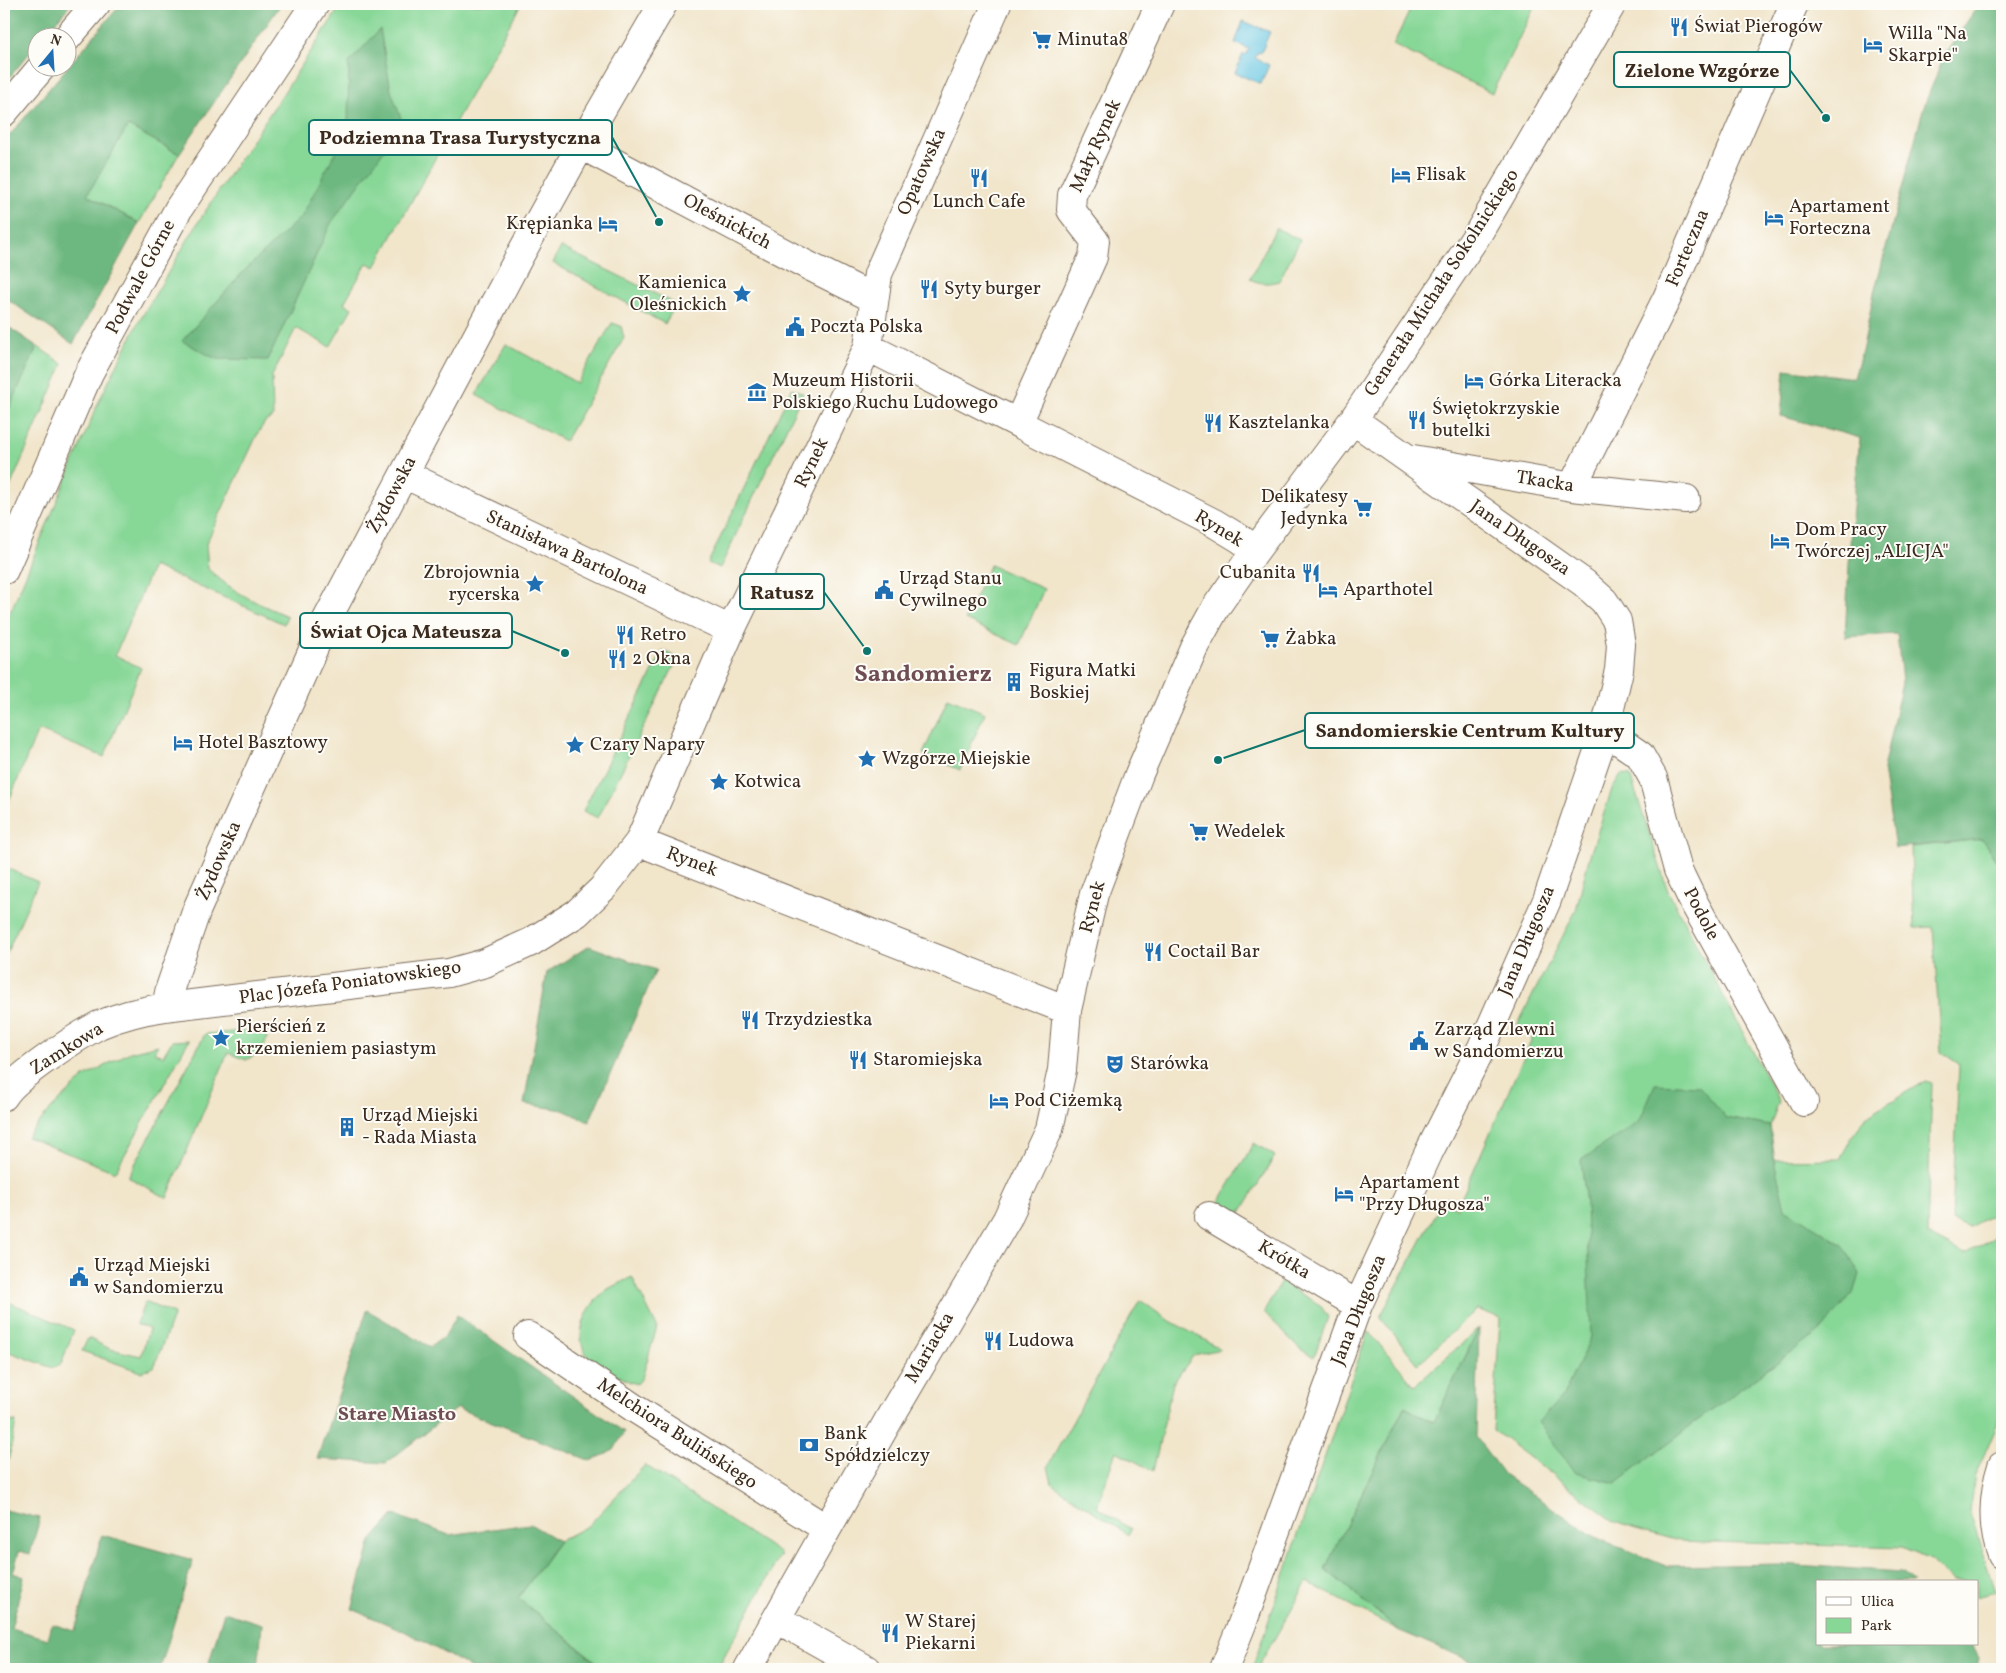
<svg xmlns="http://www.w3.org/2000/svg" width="2006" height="1673" font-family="Vollkorn,serif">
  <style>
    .green { fill: #87d797; stroke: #61805a }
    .forest { fill: #6db880; stroke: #54714f }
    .water { fill: #65c6e3; stroke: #507880 }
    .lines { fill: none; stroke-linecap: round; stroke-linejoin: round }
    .street-casing { stroke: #7b6b5a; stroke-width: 30 }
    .street { stroke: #fff; stroke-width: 28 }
    .labels { text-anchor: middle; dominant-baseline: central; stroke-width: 4; stroke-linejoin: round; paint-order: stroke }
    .poi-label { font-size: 19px; fill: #3b2a1e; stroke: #fdfcf7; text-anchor: start }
    .street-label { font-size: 19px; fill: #3b2a1e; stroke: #fdfcf7 }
    .neighbourhood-label { font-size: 20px; font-weight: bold; fill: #6f4d54; stroke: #fdfcf7 }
    .district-label { font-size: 24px; font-weight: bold; fill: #6f4d54; stroke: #fdfcf7 }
    .leader { fill: none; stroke: #0f766e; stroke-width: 2 }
    .callout-dot { fill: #0f766e; stroke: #fdfcf7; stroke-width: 2 }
    .callout { fill: #fdfcf7; stroke: #0f766e; stroke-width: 2 }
    .callout-label { font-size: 20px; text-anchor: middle; font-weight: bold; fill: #3b2a1e }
  </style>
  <rect width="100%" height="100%" fill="#fdfcf7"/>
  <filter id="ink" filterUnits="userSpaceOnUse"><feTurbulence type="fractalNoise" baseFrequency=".02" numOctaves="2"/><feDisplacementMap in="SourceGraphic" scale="10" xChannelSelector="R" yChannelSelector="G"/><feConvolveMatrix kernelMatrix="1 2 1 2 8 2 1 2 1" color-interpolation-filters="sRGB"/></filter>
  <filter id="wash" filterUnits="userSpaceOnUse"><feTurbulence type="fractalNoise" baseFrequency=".0096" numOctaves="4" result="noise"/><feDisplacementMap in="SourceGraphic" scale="20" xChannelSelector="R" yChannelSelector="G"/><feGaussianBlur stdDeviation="1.12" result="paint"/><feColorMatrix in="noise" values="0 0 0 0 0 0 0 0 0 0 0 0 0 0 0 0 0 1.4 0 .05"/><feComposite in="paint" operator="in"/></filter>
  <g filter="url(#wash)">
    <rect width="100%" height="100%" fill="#f1e5ca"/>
    <path class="green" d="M342 4H521L375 267 367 263 344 303 352 308 330 347 296 328 272 376 273 417 265 422 258 433 206 544 208 569C234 593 255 602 287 616L284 624 153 566 115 655 141 668 104 757 38 730 4 813V627L99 401 137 325 197 224Z
      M1413 4H1536L1492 93 1393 45Z
      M128 125 179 154 139 223 87 195Z
      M1276 228 1300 240 1279 281C1268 284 1260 284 1250 279Z
      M561 247 676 304 665 324 553 263Z
      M612 323 621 326 624 338 565 441 476 395 506 344 577 383Z
      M4 324 63 364 4 501Z
      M792 388 803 393 720 568 708 563Z
      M990 565 1044 589 1019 645 965 620Z
      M663 651 678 658 598 818 583 811Z
      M948 697 985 713 960 770 923 754Z
      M1621 774 1630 775 1668 891 1779 1101 1770 1126 1775 1160 1840 1159 1853 1135 1867 1116 1925 1081 1932 1083 1927 1234 1965 1254 2002 1233V1413L1975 1476 1969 1510 1995 1592 1977 1597V1582H1952L1930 1560 1903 1548 1679 1541 1646 1532 1615 1522 1493 1430 1500 1318 1477 1309 1418 1364 1380 1317 1442 1202 1457 1208 1533 1036 1517 1026 1576 910 1589 858 1612 789Z
      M1982 839 2002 870V1210L1969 1227 1952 1220 1959 1064 1941 1052 1933 927 1914 928 1911 847Z
      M4 867 38 882 4 959Z
      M268 1029C267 1045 262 1053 246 1060L228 1053 167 1198 128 1177 205 1034Z
      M189 1040 115 1172 27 1137 47 1113 84 1077 130 1052 158 1045 154 1052 163 1056 172 1041Z
      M1254 1143 1275 1156 1240 1214 1219 1202Z
      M632 1277 657 1327 642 1378 637 1384 630 1382C618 1375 600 1369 590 1359 570 1338 587 1303 608 1289 615 1285 624 1281 632 1277Z
      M1281 1282 1320 1305 1328 1317 1314 1357 1300 1349 1264 1312Z
      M4 1300 74 1330 61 1364 53 1368 4 1350Z
      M1140 1300 1165 1318 1221 1349 1194 1355 1173 1383 1153 1471 1116 1451 1097 1507 1131 1529 1129 1535 1052 1484 1048 1466Z
      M145 1302 174 1314 154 1367 141 1372 82 1351 88 1338 110 1349 141 1356 149 1329 136 1324Z
      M1479 1328 1434 1422 1404 1407 1325 1569 1400 1631 1307 1582 1257 1669H1252L1368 1331 1415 1386Z
      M4 1420 16 1422 7 1468 4 1467Z
      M645 1465 781 1554 717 1669H605L518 1598 559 1541 589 1525Z"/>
    <path class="forest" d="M4 4H71L43 37 38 38 37 44 4 84Z
      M121 4H281L179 154 128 126 87 195 139 223 73 344 4 297V142Z
      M1979 4H2002V870L1982 839 1895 848 1883 769 1902 682 1897 634 1845 637 1851 528 1860 438 1781 416 1785 369 1854 378 1863 347 1874 293 1924 106 1944 56Z
      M380 29 391 91 403 124 331 223 268 360 216 359 182 341 244 271 302 216 348 128 349 63Z
      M4 324 37 347 4 420Z
      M589 946 656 970 589 1122 563 1110 524 1104 547 972Z
      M1655 1084 1699 1086 1726 1118 1770 1126 1774 1160 1785 1209 1843 1245 1860 1274 1855 1290 1822 1330 1710 1411 1616 1483 1575 1473 1538 1422 1563 1396 1591 1337 1586 1204 1581 1160 1639 1122Z
      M367 1310 430 1347 445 1336 457 1315 624 1432 614 1450 591 1461 457 1408 386 1463 317 1459Z
      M1479 1328 1476 1437 1504 1475 1595 1537 1666 1566 1781 1564 1901 1572 1914 1582H1817V1644H1971L1978 1657V1669H1490L1400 1631 1325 1569 1404 1407 1434 1422Z
      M4 1510 40 1518 30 1554 19 1551 13 1573 24 1577 11 1628 48 1639 52 1624 75 1631 102 1535 193 1560 160 1669H4Z
      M394 1515 449 1535 530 1524 559 1541 518 1598 597 1663 599 1669H473L404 1631 352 1609 371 1541Z
      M224 1612 262 1624 258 1669H207Z"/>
    <path class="water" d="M1243 21 1270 32 1261 53 1258 52 1255 58 1269 65 1261 84 1235 73 1243 54 1246 55 1249 49 1235 43Z"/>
  </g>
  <g filter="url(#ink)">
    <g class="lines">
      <g class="street-casing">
        <path id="street" d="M67 38 96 4
          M4 112 41 68
          M581 145 807 265 873 298
          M868 347 1214 523 1242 540 1255 551
          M1018 423 1093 257 1095 241 1071 210 1072 195 1160 4
          M1413 459 1572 487 1686 499
          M404 474 731 630
          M1572 487 1667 298 1794 4
          M4 570 89 373 179 208 315 4
          M1604 734 1621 742 1640 755 1653 778 1678 870 1693 901 1804 1102
          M639 842 1067 1010
          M166 1007 170 988 197 909 325 623 519 257 581 145 663 4
          M4 1096C15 1077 78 1036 99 1025 120 1016 144 1010 166 1007L449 973 485 963 531 942 577 913 603 888 639 842 731 630 868 347 878 274 997 4
          M1209 1216 1358 1305
          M528 1336 637 1410 827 1529
          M2002 1466C1993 1494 1991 1527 2002 1555
          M777 1619 866 1669
          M748 1669 892 1414 1007 1219 1049 1129 1062 1070 1067 1010 1094 894 1139 774 1194 647 1216 607 1255 551 1353 420 1479 232 1612 4
          M1224 1669 1242 1624 1358 1305 1429 1152 1482 1047 1547 900 1604 734 1619 670 1621 645 1617 621 1604 601 1584 583 1353 420"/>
      </g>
      <use href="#street" class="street"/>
    </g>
  </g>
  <defs>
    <g id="restaurant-bare" transform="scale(1.5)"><path d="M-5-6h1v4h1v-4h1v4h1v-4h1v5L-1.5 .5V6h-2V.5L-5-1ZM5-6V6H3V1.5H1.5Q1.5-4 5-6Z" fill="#1f6fb2" stroke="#fdfcf7" stroke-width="2.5" paint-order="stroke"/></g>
    <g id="supermarket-bare" transform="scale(1.5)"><path d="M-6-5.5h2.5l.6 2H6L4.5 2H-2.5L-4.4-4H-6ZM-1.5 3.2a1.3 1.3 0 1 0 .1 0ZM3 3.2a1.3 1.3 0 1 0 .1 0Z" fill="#1f6fb2" stroke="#fdfcf7" stroke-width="2.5" paint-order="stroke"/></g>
    <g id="hotel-bare" transform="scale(1.5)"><path d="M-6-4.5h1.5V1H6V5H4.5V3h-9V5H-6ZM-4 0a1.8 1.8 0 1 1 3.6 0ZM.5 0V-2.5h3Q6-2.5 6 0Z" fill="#1f6fb2" stroke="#fdfcf7" stroke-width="2.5" paint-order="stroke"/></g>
    <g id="sight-bare" transform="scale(1.5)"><path d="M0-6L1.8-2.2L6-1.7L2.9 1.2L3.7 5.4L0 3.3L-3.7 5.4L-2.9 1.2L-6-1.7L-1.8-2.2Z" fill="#1f6fb2" stroke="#fdfcf7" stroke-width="2.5" paint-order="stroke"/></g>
    <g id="civic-bare" transform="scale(1.5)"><path d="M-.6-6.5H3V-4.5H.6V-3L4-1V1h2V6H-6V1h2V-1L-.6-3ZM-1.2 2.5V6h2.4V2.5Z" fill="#1f6fb2" stroke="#fdfcf7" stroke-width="2.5" paint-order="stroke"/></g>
    <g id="museum-bare" transform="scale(1.5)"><path d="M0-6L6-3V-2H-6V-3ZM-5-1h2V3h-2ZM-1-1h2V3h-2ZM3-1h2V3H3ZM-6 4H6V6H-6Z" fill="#1f6fb2" stroke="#fdfcf7" stroke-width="2.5" paint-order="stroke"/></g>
    <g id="building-bare" transform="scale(1.5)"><path d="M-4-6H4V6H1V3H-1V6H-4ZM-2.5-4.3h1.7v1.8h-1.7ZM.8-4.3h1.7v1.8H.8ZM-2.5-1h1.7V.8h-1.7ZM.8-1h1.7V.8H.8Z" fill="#1f6fb2" stroke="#fdfcf7" stroke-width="2.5" paint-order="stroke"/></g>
    <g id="theatre-bare" transform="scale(1.5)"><path d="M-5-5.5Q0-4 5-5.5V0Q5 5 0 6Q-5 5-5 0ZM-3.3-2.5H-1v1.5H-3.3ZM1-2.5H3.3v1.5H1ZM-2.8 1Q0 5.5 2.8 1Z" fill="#1f6fb2" stroke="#fdfcf7" stroke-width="2.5" paint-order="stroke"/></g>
    <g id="bank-bare" transform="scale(1.5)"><path d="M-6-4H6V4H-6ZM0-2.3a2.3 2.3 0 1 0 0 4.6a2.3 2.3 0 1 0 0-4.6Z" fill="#1f6fb2" stroke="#fdfcf7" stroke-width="2.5" paint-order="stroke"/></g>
  </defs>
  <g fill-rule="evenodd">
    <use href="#restaurant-bare" x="1679" y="27"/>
    <use href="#supermarket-bare" x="1042" y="40"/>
    <use href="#hotel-bare" x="1873" y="45"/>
    <use href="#hotel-bare" x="1401" y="175"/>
    <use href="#restaurant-bare" x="979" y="178"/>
    <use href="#hotel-bare" x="1774" y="218"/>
    <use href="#hotel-bare" x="608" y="224"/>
    <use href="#restaurant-bare" x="929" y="289"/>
    <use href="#sight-bare" x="742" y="294"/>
    <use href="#civic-bare" x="795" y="327"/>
    <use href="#hotel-bare" x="1474" y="381"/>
    <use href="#museum-bare" x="757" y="392"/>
    <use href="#restaurant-bare" x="1417" y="420"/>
    <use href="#restaurant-bare" x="1213" y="423"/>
    <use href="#supermarket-bare" x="1363" y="508"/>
    <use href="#hotel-bare" x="1780" y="541"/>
    <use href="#restaurant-bare" x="1311" y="573"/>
    <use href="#sight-bare" x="535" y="584"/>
    <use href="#civic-bare" x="884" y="590"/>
    <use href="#hotel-bare" x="1328" y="590"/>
    <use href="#restaurant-bare" x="625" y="635"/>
    <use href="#supermarket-bare" x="1270" y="639"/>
    <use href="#restaurant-bare" x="617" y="659"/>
    <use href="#building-bare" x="1014" y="682"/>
    <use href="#hotel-bare" x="183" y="743"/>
    <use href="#sight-bare" x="575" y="745"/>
    <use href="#sight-bare" x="867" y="759"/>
    <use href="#sight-bare" x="719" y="782"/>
    <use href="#supermarket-bare" x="1199" y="832"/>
    <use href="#restaurant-bare" x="1153" y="952"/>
    <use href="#restaurant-bare" x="750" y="1020"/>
    <use href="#sight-bare" x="221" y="1038"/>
    <use href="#civic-bare" x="1419" y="1041"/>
    <use href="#restaurant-bare" x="858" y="1060"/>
    <use href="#theatre-bare" x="1115" y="1064"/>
    <use href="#hotel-bare" x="999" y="1101"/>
    <use href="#building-bare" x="347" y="1127"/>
    <use href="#hotel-bare" x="1344" y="1194"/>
    <use href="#civic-bare" x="79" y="1277"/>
    <use href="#restaurant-bare" x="993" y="1341"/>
    <use href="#bank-bare" x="809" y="1445"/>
    <use href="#restaurant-bare" x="890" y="1633"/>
  </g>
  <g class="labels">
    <g class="poi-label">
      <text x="1694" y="27">Świat Pierogów</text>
      <text x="1888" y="34">Willa "Na<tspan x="1888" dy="22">Skarpie"</tspan></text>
      <text x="1057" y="40">Minuta8</text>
      <text x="1416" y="175">Flisak</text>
      <text x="979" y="202" text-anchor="middle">Lunch Cafe</text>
      <text x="1789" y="207">Apartament<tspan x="1789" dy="22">Forteczna</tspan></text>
      <text x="593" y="224" text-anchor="end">Krępianka</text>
      <text x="727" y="283" text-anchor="end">Kamienica<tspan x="727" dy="22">Oleśnickich</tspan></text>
      <text x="944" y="289">Syty burger</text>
      <text x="810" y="327">Poczta Polska</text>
      <text x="772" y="381">Muzeum Historii<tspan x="772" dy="22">Polskiego Ruchu Ludowego</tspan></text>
      <text x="1489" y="381">Górka Literacka</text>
      <text x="1432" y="409">Świętokrzyskie<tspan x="1432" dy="22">butelki</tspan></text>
      <text x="1228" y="423">Kasztelanka</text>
      <text x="1348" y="497" text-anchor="end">Delikatesy<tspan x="1348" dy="22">Jedynka</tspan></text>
      <text x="1795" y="530">Dom Pracy<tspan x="1795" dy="22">Twórczej „ALICJA"</tspan></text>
      <text x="520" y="573" text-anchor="end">Zbrojownia<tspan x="520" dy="22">rycerska</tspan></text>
      <text x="1296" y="573" text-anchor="end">Cubanita</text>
      <text x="899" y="579">Urząd Stanu<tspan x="899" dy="22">Cywilnego</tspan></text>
      <text x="1343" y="590">Aparthotel</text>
      <text x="640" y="635">Retro</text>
      <text x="1285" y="639">Żabka</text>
      <text x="632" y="659">2 Okna</text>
      <text x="1029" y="671">Figura Matki<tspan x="1029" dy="22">Boskiej</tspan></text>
      <text x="198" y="743">Hotel Basztowy</text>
      <text x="590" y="745">Czary Napary</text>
      <text x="882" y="759">Wzgórze Miejskie</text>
      <text x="734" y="782">Kotwica</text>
      <text x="1214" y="832">Wedelek</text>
      <text x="1168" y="952">Coctail Bar</text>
      <text x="765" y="1020">Trzydziestka</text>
      <text x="236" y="1027">Pierścień z<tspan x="236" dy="22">krzemieniem pasiastym</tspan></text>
      <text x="1434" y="1030">Zarząd Zlewni<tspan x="1434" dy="22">w Sandomierzu</tspan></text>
      <text x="873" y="1060">Staromiejska</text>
      <text x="1130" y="1064">Starówka</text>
      <text x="1014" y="1101">Pod Ciżemką</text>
      <text x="362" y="1116">Urząd Miejski<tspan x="362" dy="22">- Rada Miasta</tspan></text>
      <text x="1359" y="1183">Apartament<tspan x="1359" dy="22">"Przy Długosza"</tspan></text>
      <text x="94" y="1266">Urząd Miejski<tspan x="94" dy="22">w Sandomierzu</tspan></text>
      <text x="1008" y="1341">Ludowa</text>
      <text x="824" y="1434">Bank<tspan x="824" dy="22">Spółdzielczy</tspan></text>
      <text x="905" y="1622">W Starej<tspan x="905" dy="22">Piekarni</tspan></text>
    </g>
    <g class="street-label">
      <text transform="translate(1096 146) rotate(-66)">Mały Rynek</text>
      <text transform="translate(922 172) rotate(-66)">Opatowska</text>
      <text transform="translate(727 222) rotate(28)">Oleśnickich</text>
      <text transform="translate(1688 248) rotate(-67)">Forteczna</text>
      <text transform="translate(141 277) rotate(-62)">Podwale Górne</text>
      <text transform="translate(1442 283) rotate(-57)">Generała Michała Sokolnickiego</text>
      <text transform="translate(812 463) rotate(-64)">Rynek</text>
      <text transform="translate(1545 482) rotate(9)">Tkacka</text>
      <text transform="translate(392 495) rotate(-62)">Żydowska</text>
      <text transform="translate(1219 529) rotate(31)">Rynek</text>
      <text transform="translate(1520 538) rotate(35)">Jana Długosza</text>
      <text transform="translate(567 553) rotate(25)">Stanisława Bartolona</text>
      <text transform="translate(219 861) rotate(-66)">Żydowska</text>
      <text transform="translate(692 862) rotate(21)">Rynek</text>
      <text transform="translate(1093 907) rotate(-75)">Rynek</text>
      <text transform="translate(1701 914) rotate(62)">Podole</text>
      <text transform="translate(1527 941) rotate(-67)">Jana Długosza</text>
      <text transform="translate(350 983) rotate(-8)">Plac Józefa Poniatowskiego</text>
      <text transform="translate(67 1049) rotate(-32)">Zamkowa</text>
      <text transform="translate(1284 1260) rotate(31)">Krótka</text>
      <text transform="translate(1359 1310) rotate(-68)">Jana Długosza</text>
      <text transform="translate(930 1348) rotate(-60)">Mariacka</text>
      <text transform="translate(677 1434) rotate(33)">Melchiora Bulińskiego</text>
    </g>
    <g class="neighbourhood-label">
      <text x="397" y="1415">Stare Miasto</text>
    </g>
    <g class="district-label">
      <text x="923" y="675">Sandomierz</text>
    </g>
  </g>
  <path class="leader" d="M1826 118L1790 70M659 222L612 137M867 651L824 592M565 653L512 631M1218 760L1305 730"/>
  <g class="callout-dot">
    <circle cx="1826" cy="118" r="5"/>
    <circle cx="659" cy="222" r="5"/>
    <circle cx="867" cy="651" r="5"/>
    <circle cx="565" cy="653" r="5"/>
    <circle cx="1218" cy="760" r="5"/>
  </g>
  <g class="callout">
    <rect x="1614" y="52" width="176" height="35" rx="5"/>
    <rect x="309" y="120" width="303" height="35" rx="5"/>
    <rect x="740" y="574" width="84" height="35" rx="5"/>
    <rect x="300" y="613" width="212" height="35" rx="5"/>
    <rect x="1305" y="713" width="329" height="35" rx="5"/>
  </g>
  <g class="callout-label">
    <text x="1702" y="77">Zielone Wzgórze</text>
    <text x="460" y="144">Podziemna Trasa Turystyczna</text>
    <text x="782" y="599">Ratusz</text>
    <text x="406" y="638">Świat Ojca Mateusza</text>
    <text x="1470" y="737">Sandomierskie Centrum Kultury</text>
  </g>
  <rect width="2006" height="1673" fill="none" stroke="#fdfcf7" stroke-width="20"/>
  <rect x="1816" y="1580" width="162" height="65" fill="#fdfcf7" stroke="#afa8a0"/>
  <rect x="1826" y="1597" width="25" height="8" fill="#ffffff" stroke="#afa8a0"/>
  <text x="1861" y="1606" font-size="15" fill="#3b2a1e">Ulica</text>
  <rect x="1826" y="1618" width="25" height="15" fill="#87d797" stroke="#afa8a0"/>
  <text x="1861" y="1630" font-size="15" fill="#3b2a1e">Park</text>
  <g transform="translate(52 52) rotate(18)"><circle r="24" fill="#fdfcf7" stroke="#afa8a0"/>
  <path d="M0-4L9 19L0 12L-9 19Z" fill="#1f6fb2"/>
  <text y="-8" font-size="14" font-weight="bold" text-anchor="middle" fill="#3b2a1e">N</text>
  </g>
</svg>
